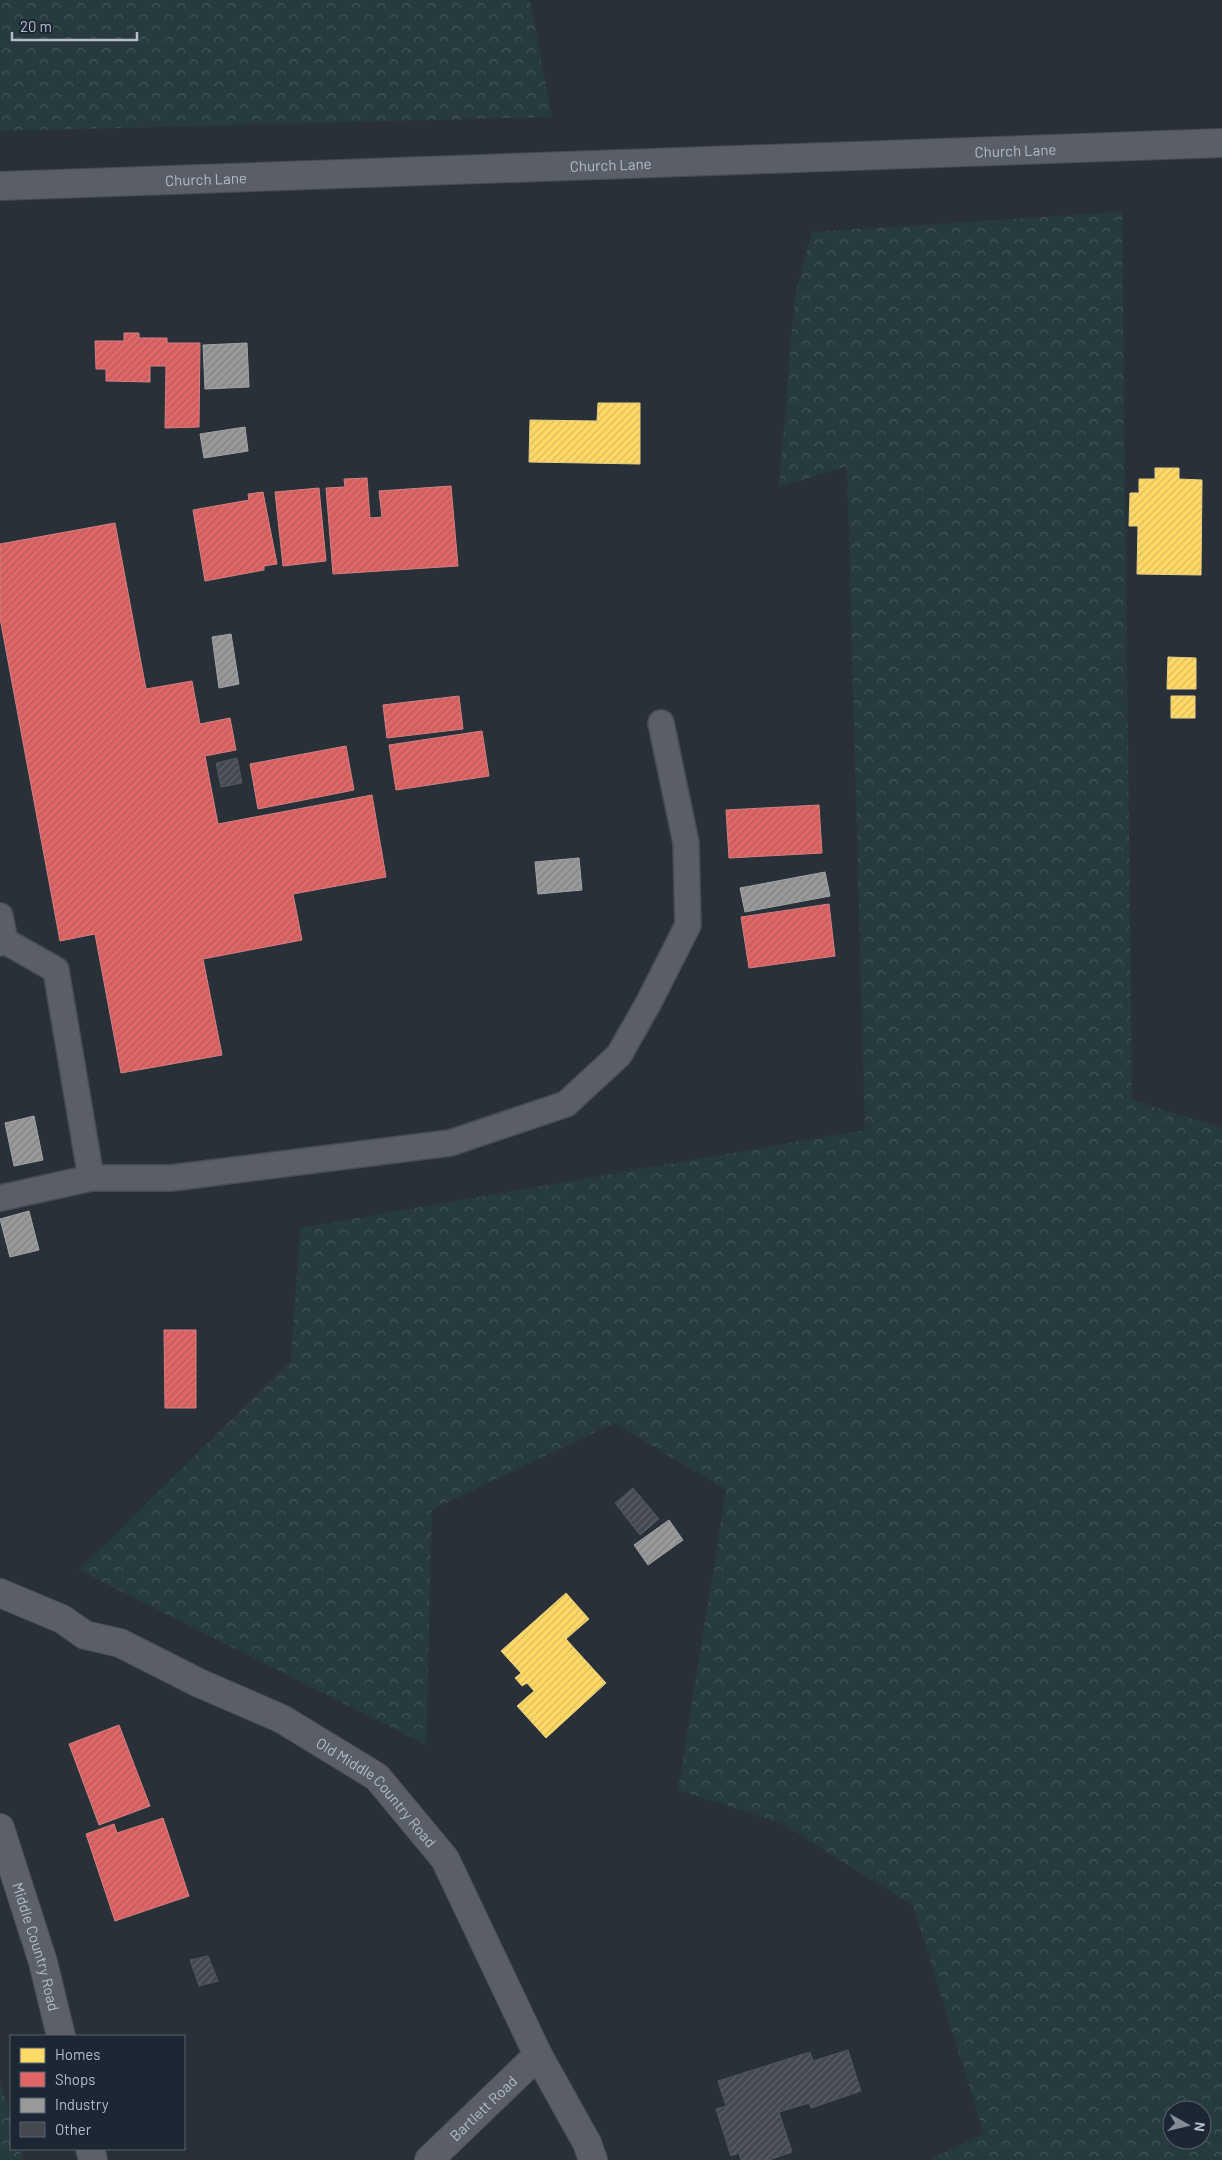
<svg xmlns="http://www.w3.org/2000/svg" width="1222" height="2160" font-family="Barlow,sans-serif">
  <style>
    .forest { fill: url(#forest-crowns); fill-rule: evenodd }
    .homes { fill: url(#homes-hatch); stroke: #e8d084 }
    .shops { fill: url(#shops-hatch); stroke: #d38084 }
    .industry { fill: url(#industry-hatch); stroke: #a1a4a7 }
    .building { fill: url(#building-hatch); stroke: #52575f }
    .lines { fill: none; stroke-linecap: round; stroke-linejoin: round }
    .service-casing { stroke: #484c53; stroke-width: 28 }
    .minor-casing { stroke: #484c53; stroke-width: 30 }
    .primary-casing { stroke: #484c55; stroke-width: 30 }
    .service { stroke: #5a5e66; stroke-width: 25 }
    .minor { stroke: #5a5e66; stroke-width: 28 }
    .primary { stroke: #5c6168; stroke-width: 28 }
    .labels { text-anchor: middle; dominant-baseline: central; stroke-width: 5; stroke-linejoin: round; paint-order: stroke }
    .street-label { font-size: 15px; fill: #b4bcc9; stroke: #1d2633 }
  </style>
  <defs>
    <pattern id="forest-crowns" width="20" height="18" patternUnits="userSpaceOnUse" patternTransform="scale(1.25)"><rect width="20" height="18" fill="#273a3e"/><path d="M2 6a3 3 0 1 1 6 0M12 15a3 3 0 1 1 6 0" fill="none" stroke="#445559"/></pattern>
    <pattern id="homes-hatch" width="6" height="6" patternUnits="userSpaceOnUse" patternTransform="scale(1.25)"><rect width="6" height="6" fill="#ffd966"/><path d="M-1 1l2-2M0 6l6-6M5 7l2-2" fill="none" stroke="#d7b95e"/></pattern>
    <pattern id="shops-hatch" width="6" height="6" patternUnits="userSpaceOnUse" patternTransform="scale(1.25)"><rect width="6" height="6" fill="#e06666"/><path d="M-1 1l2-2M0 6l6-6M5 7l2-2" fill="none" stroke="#b65a5c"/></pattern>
    <pattern id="industry-hatch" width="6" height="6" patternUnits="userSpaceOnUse" patternTransform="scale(1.25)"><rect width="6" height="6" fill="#999"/><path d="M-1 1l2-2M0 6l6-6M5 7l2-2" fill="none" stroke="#808182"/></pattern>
    <pattern id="building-hatch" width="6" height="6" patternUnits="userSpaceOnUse" patternTransform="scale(1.25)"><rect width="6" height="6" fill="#444950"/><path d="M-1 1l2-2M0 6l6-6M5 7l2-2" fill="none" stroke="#5d6168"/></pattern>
  </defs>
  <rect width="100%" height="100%" fill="#2a3038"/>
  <path class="forest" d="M0 0H530L552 117 0 131Z
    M1122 212 1132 1100 1222 1128V2160H930L984 2133 913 1906 783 1824 678 1790 726 1490 614 1423 432 1510 426 1745 79 1570 291 1361 300 1228 865 1130 847 466 779 487 795 295 812 232ZM1172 2110H1202V2140H1172Z
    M0 2081 11 2119V2149H20L23 2160H0Z"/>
  <path class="homes" d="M598 403H640V464L529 462 530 420 597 421Z
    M1155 468H1179V479L1202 480 1201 575 1137 574 1138 526H1129L1130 493H1139V479H1155Z
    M1168 657 1196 658V689H1167Z
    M1171 696H1195V718H1171Z
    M566 1593 589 1619 566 1639 606 1683 546 1738 517 1706 534 1691 527 1683 522 1686 515 1678 521 1673 501 1651Z"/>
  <path class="shops" d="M124 333H139V338H167V343H200L199 427 165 428 166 366H150V382L106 381V369H96L95 341H124Z
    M367 478 370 518 382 517 379 491 451 486 458 566 333 574 326 488 345 487 344 479Z
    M319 488 326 561 283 566 275 492Z
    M263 492 277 564 264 566V570L205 581 193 510 249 500 248 494Z
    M115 523 146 689 192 681 200 724 230 718 236 750 205 756 218 824 372 795 386 877 293 894 302 940 203 959 222 1055 121 1073 95 934 60 941 0 618V544Z
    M459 696 463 729 387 738 383 705Z
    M482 731 489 776 396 790 389 745Z
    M346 746 354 790 258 809 250 764Z
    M819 805 822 853 729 858 726 810Z
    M829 904 835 956 749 968 741 917Z
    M164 1330H196V1408H165Z
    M119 1725 150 1806 99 1825 69 1744Z
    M163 1818 189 1896 115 1921 86 1834 114 1824 117 1833Z"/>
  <path class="industry" d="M247 343 249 387 205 389 203 345Z
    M245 427 248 451 204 458 200 434Z
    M231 634 239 684 219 688 212 637Z
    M579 858 582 890 538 894 535 862Z
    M825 872 830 896 745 912 740 888Z
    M34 1116 43 1160 14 1166 5 1123Z
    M29 1211 39 1250 10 1257 0 1219Z
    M669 1520 683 1540 648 1565 634 1545Z"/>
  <path class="building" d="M237 758 242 783 221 787 216 763Z
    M633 1488 659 1519 640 1535 615 1503Z
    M208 1956 218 1981 199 1986 190 1960Z
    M848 2050 861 2091 811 2108 809 2103 779 2112 792 2152 769 2160H741L739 2153 731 2156 716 2109 726 2106 718 2081 810 2052 813 2061Z"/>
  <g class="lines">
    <g class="service-casing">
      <path id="service" d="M0 916 5 941 0 943
        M91 1178H171L450 1143 566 1104 619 1055 649 1002 688 925 686 843 661 723
        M0 1198 91 1178 56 970 5 941"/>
    </g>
    <g class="minor-casing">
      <g id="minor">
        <path id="s1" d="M0 186 1222 143"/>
        <path id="s2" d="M0 1593 62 1619 85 1635 120 1643 199 1683 282 1719 377 1777 445 1859 538 2055 587 2143 593 2160"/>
        <path id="s3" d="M429 2160 538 2055"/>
      </g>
    </g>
    <g class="primary-casing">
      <g id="primary">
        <path id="s4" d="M0 1828 43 1962 61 2036"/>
        <path d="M90 2149 93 2160"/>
      </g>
    </g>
    <use href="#service" class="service"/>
    <use href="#minor" class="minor"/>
    <use href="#primary" class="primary"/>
  </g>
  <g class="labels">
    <g class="street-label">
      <text stroke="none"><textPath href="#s1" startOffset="1016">Church Lane</textPath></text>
      <text stroke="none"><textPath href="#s1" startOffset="611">Church Lane</textPath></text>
      <text stroke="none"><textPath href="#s1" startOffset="206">Church Lane</textPath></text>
      <text stroke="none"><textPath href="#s2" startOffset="431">Old Middle Country Road</textPath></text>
      <text stroke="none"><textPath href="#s4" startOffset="124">Middle Country Road</textPath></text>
      <text stroke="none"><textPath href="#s3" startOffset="75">Bartlett Road</textPath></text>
    </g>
  </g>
  <rect x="10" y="2035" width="175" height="115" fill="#1d2633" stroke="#59626f"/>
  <rect x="20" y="2048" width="25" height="15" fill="#ffd966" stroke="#59626f"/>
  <text x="55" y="2060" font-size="15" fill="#b4bcc9">Homes</text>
  <rect x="20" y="2072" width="25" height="15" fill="#e06666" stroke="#59626f"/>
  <text x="55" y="2085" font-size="15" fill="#b4bcc9">Shops</text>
  <rect x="20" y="2098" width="25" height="15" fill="#999999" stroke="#59626f"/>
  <text x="55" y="2110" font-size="15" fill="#b4bcc9">Industry</text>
  <rect x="20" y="2122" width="25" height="15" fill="#444950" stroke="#59626f"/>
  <text x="55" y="2135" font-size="15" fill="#b4bcc9">Other</text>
  <g transform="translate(1187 2125) rotate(98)"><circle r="24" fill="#1d2633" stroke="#59626f"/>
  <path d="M0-4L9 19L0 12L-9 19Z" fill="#848b96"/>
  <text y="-8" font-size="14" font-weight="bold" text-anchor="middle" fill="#b4bcc9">N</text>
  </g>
  <path d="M12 32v8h125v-8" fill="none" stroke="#b4bcc9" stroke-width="2.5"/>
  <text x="20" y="32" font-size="15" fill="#b4bcc9" stroke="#1d2633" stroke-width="4" paint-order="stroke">20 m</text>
</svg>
